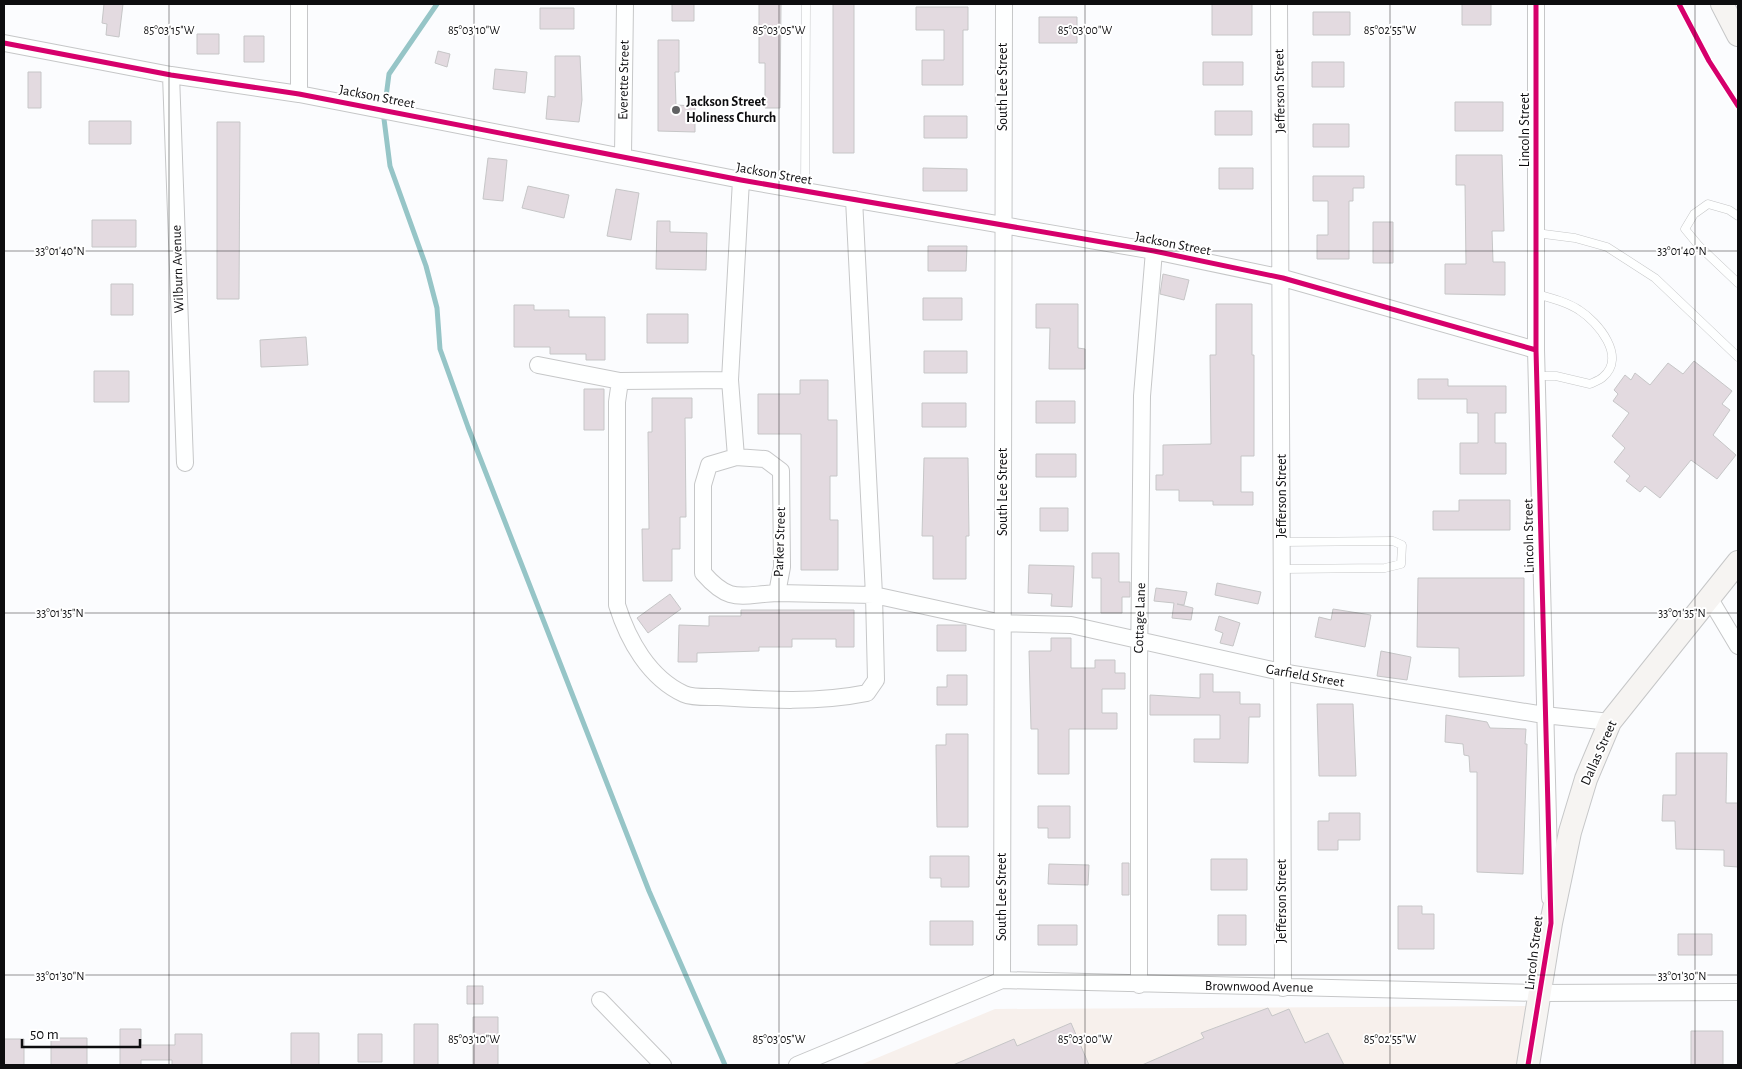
<svg xmlns="http://www.w3.org/2000/svg" width="1742" height="1069" font-family="'Alegreya Sans',sans-serif">
  <style>
    .industrial { fill: #f7f0ec }
    .lines { fill: none; stroke-linecap: round; stroke-linejoin: round }
    .stream { stroke: #96c5c7; stroke-width: 5 }
    .building { fill: #e3dae0; stroke: #c6c6c7 }
    .lane-casing { stroke: #c6c7c8; stroke-width: 9 }
    .street-casing { stroke: #c6c7c8; stroke-width: 18 }
    .secondary-casing { stroke: #c6c7c8; stroke-width: 24 }
    .lane { stroke: #feffff; stroke-width: 8 }
    .street { stroke: #feffff; stroke-width: 16 }
    .secondary { stroke: #f6f4f2; stroke-width: 22 }
    .cycleway-casing { stroke: #fff; stroke-width: 8 }
    .cycleway { stroke: #d6006c; stroke-width: 5 }
    .ticks { fill: none; stroke: #0d0d0f; stroke-width: 1; stroke-opacity: 0.45 }
    .poi-dot { fill: #606163; stroke: #fff; stroke-width: 2 }
    .labels { text-anchor: middle; dominant-baseline: central; stroke-width: 4; stroke-linejoin: round; paint-order: stroke }
    .street-label { font-size: 14px; fill: #0d0d0f; stroke: #fff }
    .poi-label { font-size: 14px; font-weight: bold; fill: #0d0d0f; stroke: #fff; text-anchor: start }
    .ticks-label { font-size: 12px; text-anchor: middle; fill: #0d0d0f; stroke: #fff; stroke-width: 4; stroke-linejoin: round; paint-order: stroke }
  </style>
  <rect width="100%" height="100%" fill="#fbfcfe"/>
  <path class="industrial" d="M1530 1006 1517 1065H860L995 1009Z"/>
  <g class="lines">
    <path class="stream" d="M386 97 389 74 437 4
      M384 119 390 166 426 266 437 308 440 349 468 427 649 891 725 1065"/>
  </g>
  <path class="building" d="M104 4H123L119 37 106 35 107 24 102 23Z
    M672 4H694V21H672Z
    M759 4H781L780 108H765V63H759Z
    M833 4H854V153H833Z
    M1212 4H1252V35H1212Z
    M1462 4H1491V25H1462Z
    M916 7H968V30H963V85H922V60H944V30H916Z
    M540 8H574V29H540Z
    M1313 12H1350V35H1313Z
    M1039 17H1077V43H1039Z
    M197 34H219V54H197Z
    M244 36H264V62H244Z
    M658 40H679V72H675L676 105 695 106V132L658 131Z
    M438 51 450 54 447 67 435 63Z
    M555 56H580L582 100 579 122 546 119 548 96 555 97Z
    M1203 62H1243V85H1203Z
    M1312 62H1344V87H1312Z
    M495 69 527 72 525 93 493 89Z
    M28 72H41V108H28Z
    M1455 102H1503V131H1455Z
    M1215 111H1252V135H1215Z
    M924 116H967V138H924Z
    M89 121H131V144H89Z
    M217 122H240L239 299H217Z
    M1313 124H1349V147H1313Z
    M1456 155H1502L1504 231H1492L1493 262H1505V295L1445 294V264H1466L1465 185H1456Z
    M488 158 507 160 503 201 483 199Z
    M923 168 967 169V191H923Z
    M1219 168H1253V189H1219Z
    M1313 176H1364V188H1353V201H1349V259H1317V235H1328V201H1313Z
    M528 186 569 195 564 218 522 208Z
    M616 189 639 193 631 240 607 236Z
    M92 220H136V247H92Z
    M657 221H670V232L707 233 706 270 656 269Z
    M1373 222H1393V263H1373Z
    M928 246H967L966 271H928Z
    M1163 274 1189 280 1184 300 1160 294Z
    M111 284H133V315H111Z
    M923 298H962V320H923Z
    M1036 304H1078V348L1085 349V369H1049L1050 328H1036Z
    M1216 304H1252V355H1254V456H1241V492H1253V505H1213V501H1179V490H1156V475H1163V445L1211 444 1210 355H1216Z
    M514 305H534V310H569V317H605V360H586V354H550V347H514Z
    M647 314H688V343H647Z
    M306 337 308 365 261 367 260 340Z
    M924 351H967V373H924Z
    M1694 361 1732 391 1722 404 1730 410 1713 435 1736 455 1717 479 1691 460 1660 498 1645 486 1640 492 1626 481 1630 476 1614 462 1625 448 1612 436 1629 413 1613 401 1618 394 1614 390 1625 375 1631 380 1635 373 1650 385 1668 363 1683 374Z
    M94 371H129V402H94Z
    M1418 379H1448V386H1506V413H1495V443H1506V474H1460V443H1478V413H1467V399H1418Z
    M800 380H828V420H837V476H830V520H838V570H801V434H758V394H800Z
    M584 389H604V430H584Z
    M652 398H692V418H685L686 517H680V549H672V581H643L642 529H649L648 432H652Z
    M1036 401H1075V423H1036Z
    M922 403H966V427H922Z
    M1036 454H1076V477H1036Z
    M924 458H968L969 536H966V579H933V536H922Z
    M1459 500H1510V530H1433V511H1459Z
    M1040 508H1068V531H1040Z
    M1092 553H1119V582H1130V597H1122V613H1101V578H1092Z
    M1029 565 1074 566 1072 607 1051 606 1052 594 1028 593Z
    M1418 578H1524V676L1459 677V648L1417 647Z
    M1217 583 1261 592 1258 604 1215 595Z
    M1156 588 1187 592 1184 605 1177 604 1193 608 1191 620 1172 618 1174 603 1154 601Z
    M670 594 681 609 648 633 637 618Z
    M1333 609 1371 615 1365 647 1315 637 1319 617 1331 620Z
    M741 610H854V647H836V639H792V647H759V651L697 653V662H678L679 625 709 626V616H741Z
    M1219 616 1240 623 1233 646 1220 643 1223 633 1215 630Z
    M937 625H966V651H937Z
    M1051 638H1071V668H1095V660H1115V673H1125V689H1102V713H1117V729H1069V774H1038V729H1031L1029 651H1051Z
    M1381 651 1411 657 1407 680 1377 676Z
    M1200 674H1213V692H1240V704H1260V717H1249L1248 763 1194 762V739H1220V715H1150V695L1200 698Z
    M947 675H967V705H937V687H947Z
    M1317 704H1353L1356 776H1319Z
    M1446 715 1487 722 1490 728 1526 729 1525 744H1527L1523 874 1477 872V772H1470L1469 756 1464 755 1463 744 1445 742Z
    M946 734H968V827H937L936 745H946Z
    M1676 753H1727L1726 803H1738V867L1724 866V850L1676 849 1675 821H1662L1663 795H1676Z
    M1038 806H1070V838H1048V828H1038Z
    M1329 813H1360V840H1338V850H1318V821H1329Z
    M930 856H969V887H941V878H930Z
    M1211 859H1247V890H1211Z
    M1122 863H1129V895H1122Z
    M1049 864 1089 865 1088 885 1048 884Z
    M1398 906H1422V914H1434V949H1398Z
    M1218 915H1246V945H1218Z
    M930 921H973V945H930Z
    M1038 925H1077V945H1038Z
    M1678 934H1712V955H1678Z
    M467 986H483V1004H467Z
    M1268 1008 1272 1016 1289 1009 1305 1043 1328 1033 1344 1065H1142L1204 1038 1201 1033Z
    M473 1017H498V1065H473Z
    M1071 1023 1089 1065H953L1014 1039 1017 1046Z
    M414 1024H438V1065H414Z
    M120 1029H141V1045H175V1034H202V1065H172V1060H141V1065H120Z
    M1691 1031H1723V1065H1691Z
    M291 1033H319V1065H291Z
    M358 1034H382V1062H358Z
    M51 1038H87V1065H51Z
    M4 1039H24V1065H4Z"/>
  <g class="lines">
    <g class="lane-casing">
      <path id="lane" d="M805 191 806 4
        M1738 216 1729 210 1708 204 1694 214 1685 229 1699 246 1738 283
        M1536 233 1575 238 1607 247 1655 278 1738 357
        M1536 294C1551 298 1567 302 1579 310 1598 322 1627 357 1603 377 1600 380 1594 382 1590 384L1556 376H1536
        M1281 569 1385 568 1401 564 1402 545 1393 541 1281 542"/>
    </g>
    <g class="street-casing">
      <path id="street" d="M1279 4C1283 332 1281 660 1283 988
        M1536 4V350L1550 898
        M4 43 171 75 299 94 741 180 1154 251 1283 278 1536 350
        M171 75 185 463
        M299 94V4
        M623 155 625 4
        M538 365 620 381 730 380
        M620 381 617 402V605C628 640 649 678 684 694 693 698 708 697 718 697 768 700 818 703 867 693L876 680 874 595 854 199
        M736 457 765 459 781 471 782 567 777 593C740 595 730 604 703 573V485L709 465 736 457 730 380 741 180
        M777 593 874 595 1002 623 1071 625 1281 672 1544 715 1610 722
        M1710 599 1738 646
        M1002 980 1004 4
        M1139 985V666L1142 396 1154 251
        M600 1000 663 1065
        M797 1065 1002 980 1540 993 1738 992"/>
    </g>
    <g class="secondary-casing">
      <path id="secondary" d="M1722 4 1738 35
        M1528 1065 1551 923 1570 832 1586 779 1610 722 1738 562"/>
    </g>
    <use href="#lane" class="lane"/>
    <use href="#street" class="street"/>
    <use href="#secondary" class="secondary"/>
    <g class="cycleway-casing">
      <path id="cycleway" d="M1679 4 1709 61 1738 106
        M4 43 171 75 299 94 741 180 1154 251 1283 278 1536 350
        M1528 1065 1551 923 1536 350V4"/>
    </g>
    <use href="#cycleway" class="cycleway"/>
  </g>
  <path class="ticks" d="M169 4V1065M474 4V1065M779 4V1065M1085 4V1065M1390 4V1065M1695 4V1065M4 251H1738M4 613H1738M4 975H1738"/>
  <circle class="poi-dot" cx="676" cy="110" r="5"/>
  <g class="labels">
    <g class="street-label">
      <text transform="translate(624 80) rotate(-89)">Everette Street</text>
      <text transform="translate(1003 87) rotate(-90)">South Lee Street</text>
      <text transform="translate(1280 91) rotate(-91)">Jefferson Street</text>
      <text transform="translate(377 97) rotate(11)">Jackson Street</text>
      <text transform="translate(1525 130) rotate(-90)">Lincoln Street</text>
      <text transform="translate(774 174) rotate(10)">Jackson Street</text>
      <text transform="translate(1173 244) rotate(11)">Jackson Street</text>
      <text transform="translate(178 269) rotate(-92)">Wilburn Avenue</text>
      <text transform="translate(1003 492) rotate(-90)">South Lee Street</text>
      <text transform="translate(1282 496) rotate(-90)">Jefferson Street</text>
      <text transform="translate(1529 536) rotate(-91)">Lincoln Street</text>
      <text transform="translate(780 542) rotate(-88)">Parker Street</text>
      <text transform="translate(1140 618) rotate(-88)">Cottage Lane</text>
      <text transform="translate(1305 676) rotate(10)">Garfield Street</text>
      <text transform="translate(1599 753) rotate(-66)">Dallas Street</text>
      <text transform="translate(1002 897) rotate(-90)">South Lee Street</text>
      <text transform="translate(1282 901) rotate(-90)">Jefferson Street</text>
      <text transform="translate(1534 953) rotate(-83)">Lincoln Street</text>
      <text transform="translate(1259 987) rotate(1)">Brownwood Avenue</text>
    </g>
    <g class="poi-label">
      <text x="686" y="102">Jackson Street<tspan x="686" dy="16">Holiness Church</tspan></text>
    </g>
  </g>
  <g class="ticks-label">
    <text x="169" y="34">85°03'15"W</text>
    <text x="474" y="34">85°03'10"W</text>
    <text x="779" y="34">85°03'05"W</text>
    <text x="1085" y="34">85°03'00"W</text>
    <text x="1390" y="34">85°02'55"W</text>
    <text x="60" y="255">33°01'40"N</text>
    <text x="1682" y="255">33°01'40"N</text>
    <text x="60" y="617">33°01'35"N</text>
    <text x="1682" y="617">33°01'35"N</text>
    <text x="60" y="980">33°01'30"N</text>
    <text x="1682" y="980">33°01'30"N</text>
    <text x="474" y="1043">85°03'10"W</text>
    <text x="779" y="1043">85°03'05"W</text>
    <text x="1085" y="1043">85°03'00"W</text>
    <text x="1390" y="1043">85°02'55"W</text>
  </g>
  <rect width="1742" height="1069" fill="none" stroke="#0d0d0f" stroke-width="10"/>
  <path d="M22 1039v8h118v-8" fill="none" stroke="#0d0d0f" stroke-width="2.5"/>
  <text x="30" y="1039" font-size="15" fill="#0d0d0f" stroke="#ffffff" stroke-width="4" paint-order="stroke">50 m</text>
</svg>
